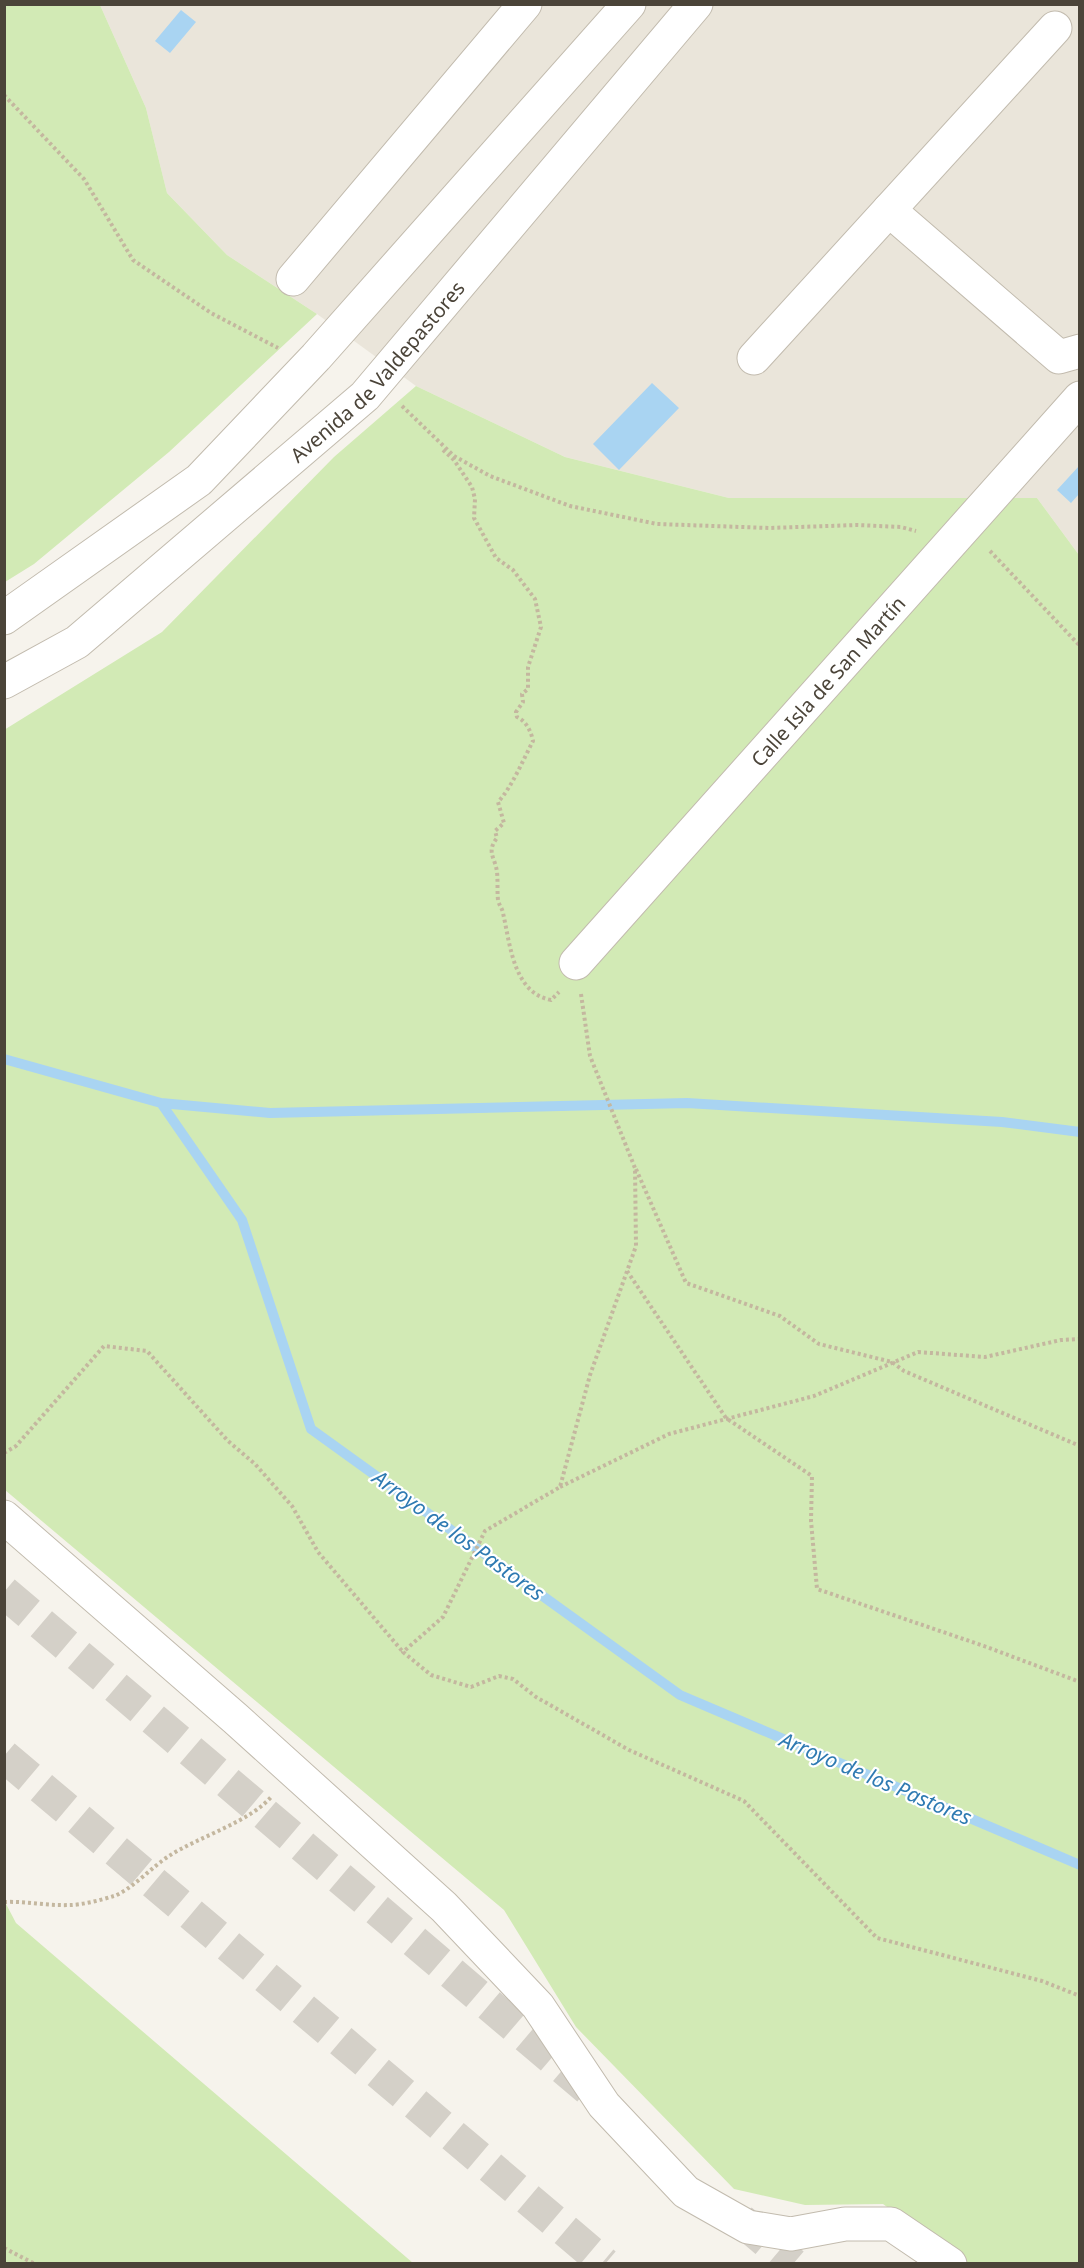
<svg xmlns="http://www.w3.org/2000/svg" width="1084" height="2268" font-family="'Noto Sans',sans-serif">
  <style>
    .residential { fill: #eae5da }
    .green { fill: #d2eab5 }
    .water { fill: #a9d4f2 }
    .lines { fill: none; stroke-linecap: round; stroke-linejoin: round }
    .stream { stroke: #a9d4f2; stroke-width: 10 }
    .highway-tunnel { stroke: #d4d0c8; stroke-width: 33; stroke-dasharray: 33 16; stroke-linecap: butt }
    .minor-casing { stroke: #c2bbae; stroke-width: 35 }
    .path { stroke: #c4b79f; stroke-width: 4; stroke-dasharray: 3 3; stroke-linecap: butt }
    .minor { stroke: #fff; stroke-width: 33 }
    .labels { text-anchor: middle; dominant-baseline: central; stroke-width: 4.5; stroke-linejoin: round; paint-order: stroke }
    .street-label { font-size: 20px; fill: #4b4439; stroke: #fff }
    .water-label { font-size: 21px; font-style: italic; fill: #2e7ab2; stroke: #fff }
  </style>
  <rect width="100%" height="100%" fill="#f6f3ec"/>
  <path class="residential" d="M100 5H1079V555L1037 498H729L565 457 416 386 317 314 227 255 167 193 146 108Z"/>
  <path class="green" d="M5 4 100 5 146 108 167 193 227 255 317 314 169 452 34 564 5 582Z
    M416 386 565 457 729 498H1037L1079 555V2263H965L883 2204 805 2205 734 2189 576 2027 504 1910 5 1490 4 730 162 632 334 457Z
    M5 1902 16 1923 413 2263H5Z"/>
  <path class="water" d="M181 10 196 22 170 53 155 41Z
    M652 383 679 408 619 470 593 444Z
    M1079 466V494L1071 503 1057 490Z"/>
  <g class="lines">
    <path class="stream" d="M4 1059 161 1103 242 1220 311 1429 680 1695 1080 1865
      M161 1103 270 1113 687 1103 1002 1122 1080 1132"/>
    <path class="highway-tunnel" d="M4 1592 588 2089
      M4 1756 605 2264
      M741 2220 793 2264"/>
    <g class="minor-casing">
      <g id="minor">
        <path d="M889 210 1059 357 1080 351"/>
        <path d="M293 279 525 4"/>
        <path d="M754 358 1055 28"/>
        <path d="M4 618 199 480 316 357 629 4"/>
        <path id="s1" d="M4 682 77 642 365 396 696 4"/>
        <path id="s2" d="M576 963 1080 398"/>
        <path d="M4 1517 236 1719 444 1907 538 2006 604 2105 686 2192 748 2227 791 2234 845 2224H891L950 2264"/>
      </g>
    </g>
    <path class="path" d="M4 95 84 179 133 260 211 313 278 348
      M402 406 454 456 490 476 570 506 657 524 769 528 857 525 901 527 916 531
      M443 450 454 460 472 487 475 499 474 518 496 558 513 570 535 599 541 627 528 667V689L522 694 523 702 516 712 517 717C526 721 531 731 533 741 523 760 512 787 498 802L504 823 495 831 497 838C486 852 495 857 497 872 498 881 497 891 498 900 499 905 502 908 503 913 510 943 513 993 551 1000L559 992
      M990 551 1080 646
      M581 994 590 1056 635 1168 636 1246 590 1375 560 1487 485 1531 443 1617 403 1652 431 1675 471 1687 499 1676 513 1679 536 1697 629 1750 744 1801 877 1938 1042 1981 1080 1996
      M636 1169 686 1283 780 1316 819 1344 892 1362 904 1371 1080 1446
      M627 1271 726 1418 812 1476 811 1521 817 1589 984 1646 1080 1682
      M4 1453 16 1446 104 1346 147 1351 228 1441 255 1464 292 1506 318 1552 403 1652
      M560 1487 669 1434 814 1396 918 1352 985 1357 1061 1340 1080 1339
      M4 1902C26 1901 47 1906 69 1905 82 1905 101 1900 114 1896 131 1890 153 1866 169 1856 200 1836 250 1822 272 1796
      M4 2248 35 2264"/>
    <use href="#minor" class="minor"/>
  </g>
  <g class="labels">
    <g class="street-label">
      <text stroke="none"><textPath href="#s1" startOffset="488">Avenida de Valdepastores</textPath></text>
      <text stroke="none"><textPath href="#s2" startOffset="378">Calle Isla de San Martín</textPath></text>
    </g>
    <g class="water-label">
      <text transform="translate(459 1535) rotate(36)">Arroyo de los Pastores</text>
      <text transform="translate(876 1778) rotate(23)">Arroyo de los Pastores</text>
    </g>
  </g>
  <rect width="1084" height="2268" fill="none" stroke="#4b4439" stroke-width="12"/>
</svg>
